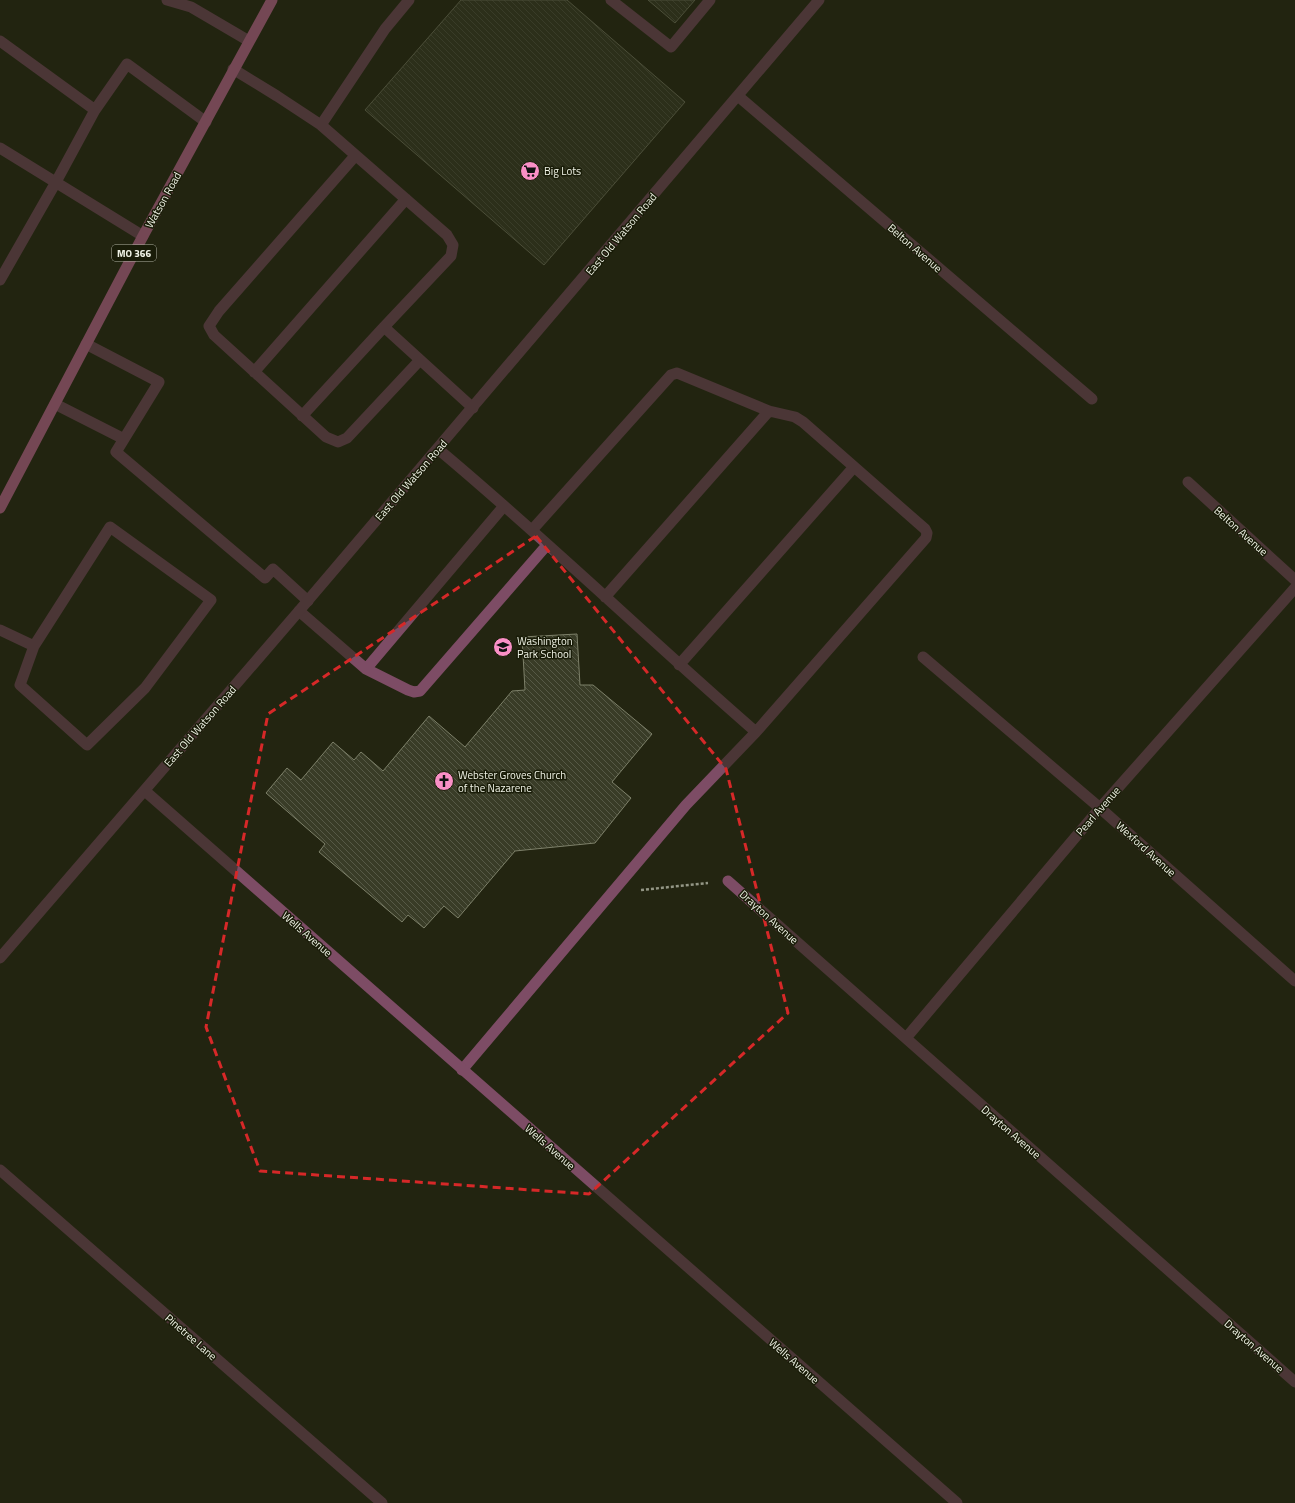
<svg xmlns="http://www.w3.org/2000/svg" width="1295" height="1503" font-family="'Titillium Web',sans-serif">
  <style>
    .building { fill: url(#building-back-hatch); stroke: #7d8069 }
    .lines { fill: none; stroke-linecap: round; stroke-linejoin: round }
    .path { stroke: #939685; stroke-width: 2.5; stroke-dasharray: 3 2; stroke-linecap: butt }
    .service { stroke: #7d4c65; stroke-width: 11 }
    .minor { stroke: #7d4c65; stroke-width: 11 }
    .primary { stroke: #d771a6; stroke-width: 11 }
    .marked { fill: none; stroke: #d62828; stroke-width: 3; stroke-dasharray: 8 5; stroke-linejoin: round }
    .labels { text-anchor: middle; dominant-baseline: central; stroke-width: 3; stroke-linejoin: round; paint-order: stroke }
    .shield { fill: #191c08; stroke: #b0b2a3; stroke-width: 1 }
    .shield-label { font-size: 10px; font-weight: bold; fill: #f0f3e6 }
    .poi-label { font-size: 11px; fill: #f0f3e6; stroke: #191c08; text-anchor: start }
    .street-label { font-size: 11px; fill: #f0f3e6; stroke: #191c08 }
  </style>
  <defs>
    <pattern id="building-back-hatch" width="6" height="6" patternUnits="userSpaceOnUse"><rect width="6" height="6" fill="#393c27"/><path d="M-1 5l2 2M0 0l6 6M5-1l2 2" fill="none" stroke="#565946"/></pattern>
  </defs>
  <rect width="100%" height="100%" fill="#232511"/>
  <path class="building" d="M461 0H567L685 102 544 265 365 110Z
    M648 0H695L675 23Z
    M577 634 580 685H593L652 734 612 782 631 798 595 843 515 851 458 918 444 906 424 928 408 915 402 922 319 852 325 844 266 793 287 768 301 780 333 742 354 760 361 752 383 771 429 716 465 747 512 691 525 690 522 637Z"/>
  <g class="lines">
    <path class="path" d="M641 890 708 883"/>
    <path class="service" d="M167 0 191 7 249 41
      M611 0 671 47 710 0
      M0 41 95 110 127 64 206 122
      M233 69 277 96 321 125 447 235 453 245 451 256 384 327 473 408
      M321 125 385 29 409 0
      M0 148 143 236
      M355 156 219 311 209 326 214 335 326 437 338 442 347 438 420 360
      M0 280 56 182 95 110
      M86 344 159 382 116 452 265 578 273 569 308 601
      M254 372 406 199
      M55 404 124 439
      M302 416 384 327
      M438 449C547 540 649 639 756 732L686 805 462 1070
      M110 527 211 600 145 688 87 745 20 685 34 646Z
      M532 530 671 375 677 373 769 411 795 417 803 422 925 529 927 533 926 538 756 732
      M605 597 769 411
      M299 611 366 669 408 690 414 692 420 691 547 545
      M0 630 34 646
      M679 665 854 467
      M366 669 504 506"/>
    <path class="minor" d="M738 96 1092 399
      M1188 482 1295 580
      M923 657 1100 808 1295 981
      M145 791 957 1503
      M728 881 1295 1382
      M0 958 299 611 819 0
      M906 1038 1100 808 1295 588
      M0 1170 382 1503"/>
    <path class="primary" d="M0 508 143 236 272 0"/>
  </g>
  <path d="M0 0H1295V1503H0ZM536 536 726 769 788 1013 589 1194 260 1171 206 1027 268 714Z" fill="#232511" fill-opacity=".55" fill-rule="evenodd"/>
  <path class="marked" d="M536 536 726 769 788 1013 589 1194 260 1171 206 1027 268 714Z"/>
  <defs>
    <g id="supermarket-disc" transform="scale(1)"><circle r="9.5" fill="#fa8fc6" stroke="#191c08"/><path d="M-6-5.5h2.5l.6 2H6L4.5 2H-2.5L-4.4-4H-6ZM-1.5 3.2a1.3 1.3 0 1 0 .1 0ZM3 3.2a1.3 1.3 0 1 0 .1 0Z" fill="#111"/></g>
    <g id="school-disc" transform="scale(1)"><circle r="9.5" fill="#fa8fc6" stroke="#191c08"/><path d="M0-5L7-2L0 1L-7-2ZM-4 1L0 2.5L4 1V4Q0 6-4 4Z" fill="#111"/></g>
    <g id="church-disc" transform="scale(1)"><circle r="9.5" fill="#fa8fc6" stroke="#191c08"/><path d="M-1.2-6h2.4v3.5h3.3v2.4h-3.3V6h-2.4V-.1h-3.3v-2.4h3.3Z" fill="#111"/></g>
  </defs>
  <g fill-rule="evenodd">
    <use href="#supermarket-disc" x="530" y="171"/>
    <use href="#school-disc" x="503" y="647"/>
    <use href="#church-disc" x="444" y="781"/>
  </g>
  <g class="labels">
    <rect class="shield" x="112" y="245" width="44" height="16" rx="3"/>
    <g class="shield-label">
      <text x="134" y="253">MO 366</text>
    </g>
    <g class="poi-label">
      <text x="544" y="171">Big Lots</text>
      <text x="517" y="641">Washington<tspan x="517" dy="13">Park School</tspan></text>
      <text x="458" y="775">Webster Groves Church<tspan x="458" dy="13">of the Nazarene</tspan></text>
    </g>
    <g class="street-label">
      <text transform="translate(163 200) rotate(-61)">Watson Road</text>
      <text transform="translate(621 234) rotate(-50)">East Old Watson Road</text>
      <text transform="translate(915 248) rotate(41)">Belton Avenue</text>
      <text transform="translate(411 480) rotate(-49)">East Old Watson Road</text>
      <text transform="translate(1241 531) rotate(42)">Belton Avenue</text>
      <text transform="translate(200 726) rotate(-49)">East Old Watson Road</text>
      <text transform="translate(1098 811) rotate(-49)">Pearl Avenue</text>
      <text transform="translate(1146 849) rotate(42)">Wexford Avenue</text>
      <text transform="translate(769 917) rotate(42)">Drayton Avenue</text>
      <text transform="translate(307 934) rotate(41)">Wells Avenue</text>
      <text transform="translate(1011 1132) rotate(41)">Drayton Avenue</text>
      <text transform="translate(550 1147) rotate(41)">Wells Avenue</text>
      <text transform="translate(191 1337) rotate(41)">Pinetree Lane</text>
      <text transform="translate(1254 1346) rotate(41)">Drayton Avenue</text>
      <text transform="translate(794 1361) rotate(41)">Wells Avenue</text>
    </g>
  </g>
</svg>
